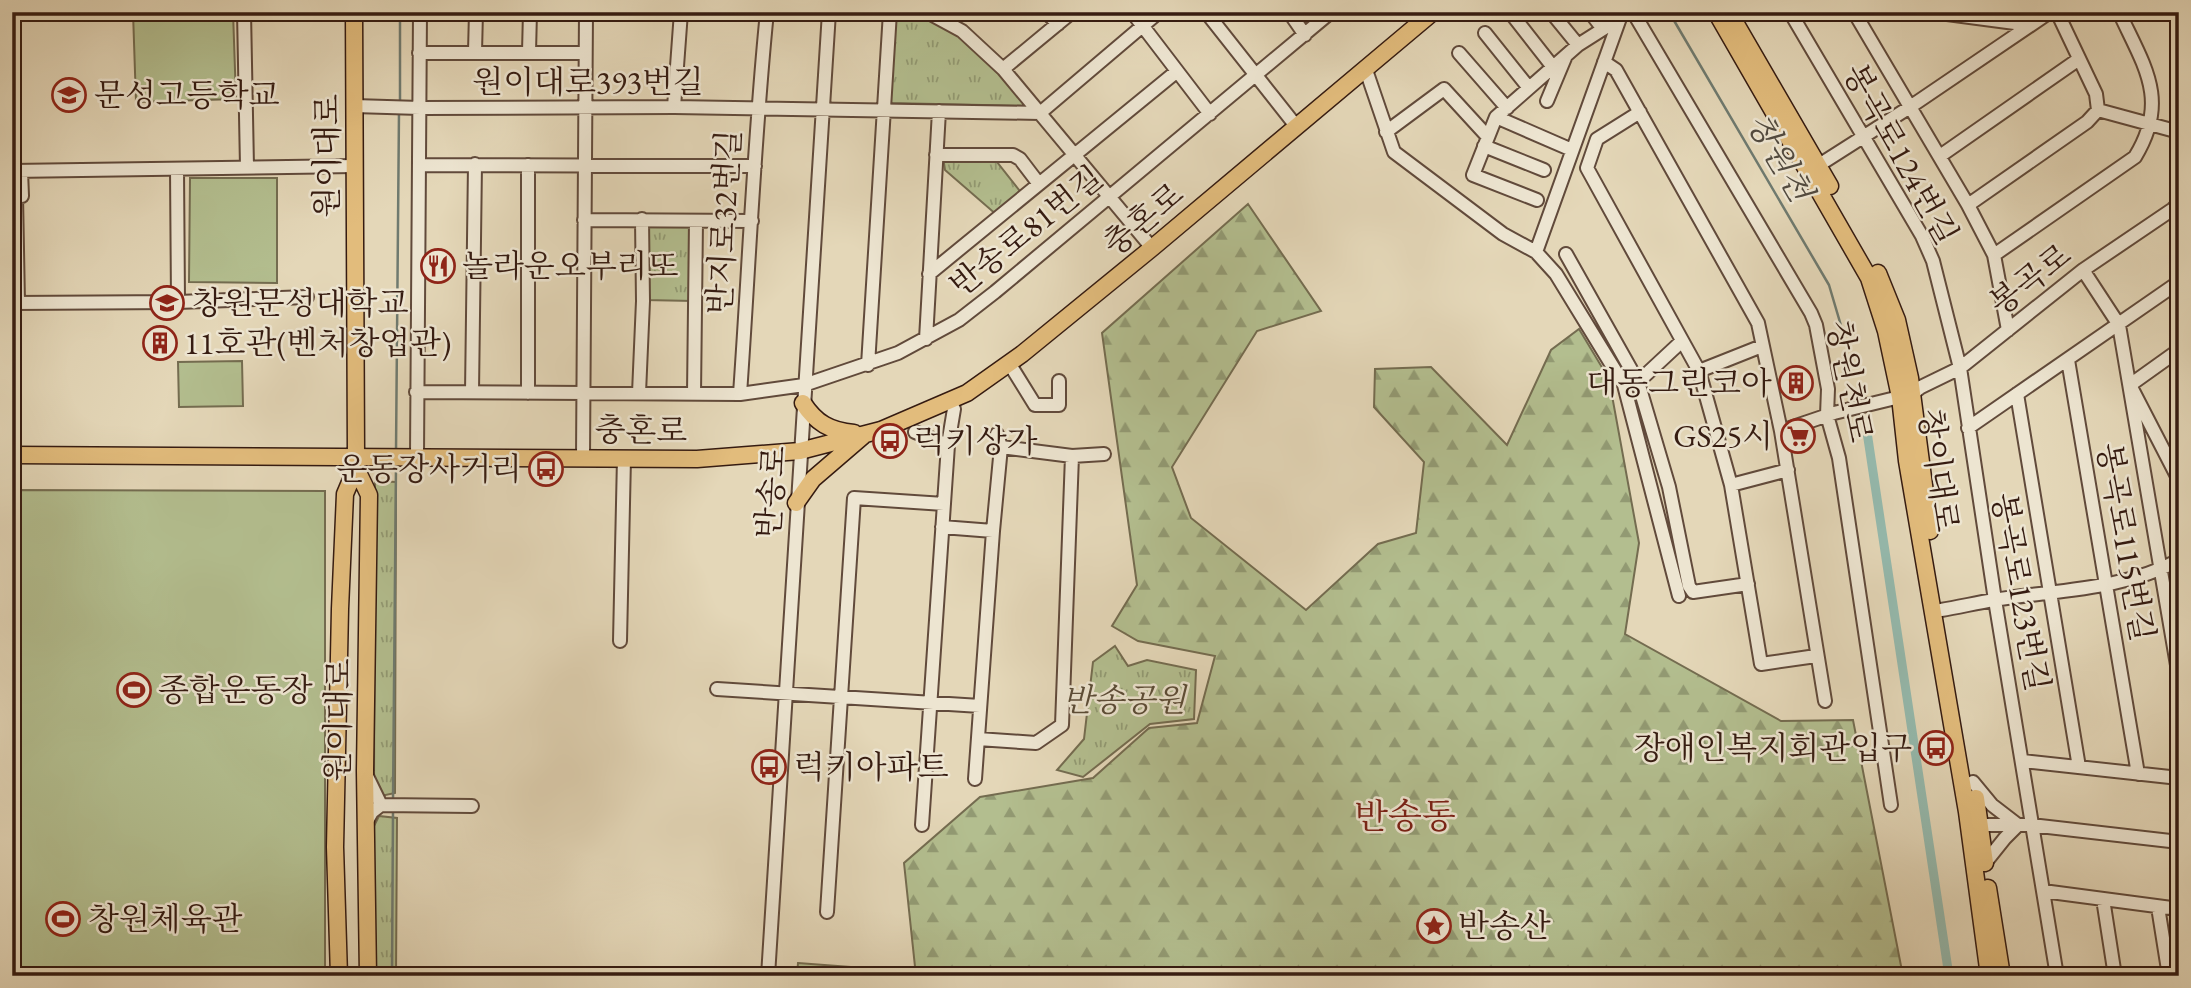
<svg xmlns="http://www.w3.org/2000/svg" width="2191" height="988" font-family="'EB Garamond','Noto Serif KR',serif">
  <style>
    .grass { fill: url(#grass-tufts); stroke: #746c50; stroke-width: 2 }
    .forest { fill: url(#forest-firs); stroke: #746c50; stroke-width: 2 }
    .garden { fill: #b3be8f; stroke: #746c50; stroke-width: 2 }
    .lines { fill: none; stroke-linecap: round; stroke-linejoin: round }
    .stream { stroke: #6f7a6f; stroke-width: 2.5 }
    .canal { stroke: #95baae; stroke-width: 9 }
    .minor-casing { stroke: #614a3b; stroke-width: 16 }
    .major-casing { stroke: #351b11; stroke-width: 19 }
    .minor { stroke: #ede5d1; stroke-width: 12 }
    .major { stroke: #e2bc7c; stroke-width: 16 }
    .labels { text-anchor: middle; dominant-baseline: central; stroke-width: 5; stroke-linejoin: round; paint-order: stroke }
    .street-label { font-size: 32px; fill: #351b11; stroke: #ede5d1 }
    .poi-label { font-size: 32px; fill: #351b11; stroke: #ede5d1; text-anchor: start }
    .park-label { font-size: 32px; font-style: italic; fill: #5b4c37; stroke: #ede5d1 }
    .water-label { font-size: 33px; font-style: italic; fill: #524b40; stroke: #ede5d1 }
    .quarter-label { font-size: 35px; fill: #7a1f14; stroke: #ede5d1 }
  </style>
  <defs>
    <pattern id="grass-tufts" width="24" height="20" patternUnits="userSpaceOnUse" patternTransform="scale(1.75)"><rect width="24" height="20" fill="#b3be8f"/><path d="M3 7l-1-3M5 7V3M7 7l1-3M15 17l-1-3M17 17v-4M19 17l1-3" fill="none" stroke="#929a73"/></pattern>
    <pattern id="forest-firs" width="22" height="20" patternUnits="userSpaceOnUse" patternTransform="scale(1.75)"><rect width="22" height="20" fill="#b3be8f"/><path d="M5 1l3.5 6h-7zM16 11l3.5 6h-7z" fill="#929a73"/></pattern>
  </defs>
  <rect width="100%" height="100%" fill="#e4d7b8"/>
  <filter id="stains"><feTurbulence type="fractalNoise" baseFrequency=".00286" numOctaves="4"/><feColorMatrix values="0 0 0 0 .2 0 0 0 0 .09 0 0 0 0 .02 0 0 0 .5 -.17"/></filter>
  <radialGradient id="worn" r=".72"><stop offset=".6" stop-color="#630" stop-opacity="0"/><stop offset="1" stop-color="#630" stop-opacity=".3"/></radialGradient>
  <path class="grass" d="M895 12C953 12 994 66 1029 106L889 103Z
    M943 157H993L1023 195 998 216 945 170Z
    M644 223H693V301L645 300Z
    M375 481 396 482 395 793 381 796 374 789Z
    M1115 646 1128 666 1147 660 1196 670 1194 719 1150 724 1083 777 1057 770 1084 739 1093 662Z
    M379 816 397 818 396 976H373V828Z"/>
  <path class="forest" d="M1248 204 1321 311 1257 331 1172 467 1191 518 1306 610 1378 544 1416 533 1424 462 1374 407 1375 369 1431 367 1507 445 1551 350 1579 329 1609 379 1639 543 1625 634 1781 721 1853 720 1903 976H916L904 863 980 797 1093 778 1149 728 1197 723 1215 656 1138 641 1112 626 1137 585 1102 333Z"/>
  <path class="garden" d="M133 12H233L236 99 136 102Z
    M190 178H277V283L189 282Z
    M242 361 243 406 179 407 178 362Z
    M12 490 325 491V976H12Z
    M798 963 863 968 862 976H797Z"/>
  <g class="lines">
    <path class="stream" d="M1669 12 1829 285 1842 329
      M400 104V12
      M396 451 399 111
      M393 801 396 465
      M392 976 393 811"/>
    <path class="canal" d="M1867 432 1949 976"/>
    <g class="minor-casing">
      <path id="minor" d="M244 12 247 167
        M927 12 962 31 1003 69 1152 248
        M1046 12 1058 24
        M1132 12 1210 114
        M1206 12 1296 126
        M1289 12 1305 35
        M1510 12 1553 67
        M1551 12 1578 45
        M1590 12 1603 29
        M1633 12 1811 313 1816 325 1828 389 1827 415 1839 458 1891 805
        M1790 12 1922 236 1933 261 1960 368 1995 600 2057 976
        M1854 12 1968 205 1994 255 2008 330
        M1932 12 2030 25
        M2057 12 2096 94 2098 110 2179 132
        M1485 33 1529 88
        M475 52 476 12
        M529 52 530 12
        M419 53H585
        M1459 53 1507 108
        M1604 62 1616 70 1758 323 1781 431 1825 701
        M1003 69 1072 12
        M1366 70 1394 152 1503 234 1536 252 1556 274 1624 385 1679 596
        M1547 101 1565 58
        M354 106 420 108 674 107 1040 113 1159 12
        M674 107 681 12
        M1640 112 1597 139 1587 168 1699 371 1731 485 1761 664 1816 656
        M1496 117 1572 150
        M1386 132 1444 89 1488 137
        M1484 146 1544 170
        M936 155H1013L1020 159 1039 184
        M1940 156 2079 59
        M420 165 755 166
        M528 165V393
        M1819 165 1910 107 2050 12
        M12 171 355 166
        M12 196H16L18 303
        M16 196H22L21 171
        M1537 200 1473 175 1496 117 1578 45 1619 19
        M1968 205 2087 122 2098 110
        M584 220 752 221
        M1536 252 1620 18
        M1566 254 1638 382 1682 341
        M1994 255 2135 157C2170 100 2144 66 2119 12
        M2083 270 2119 325 2179 677
        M929 274 1176 72
        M178 302 307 297
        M12 303 178 302 177 169
        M926 339 939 111
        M2179 350 2130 385 2179 480
        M2068 360 2138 774
        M1009 363 1035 405H1059V381
        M868 365 890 12
        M1699 371 1762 346
        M1638 382 1669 487 1689 586 1693 592 1748 584
        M416 392 740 394 804 385 898 353 959 320 995 292 1331 12
        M472 392 475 164
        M639 393 643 301 642 219
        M694 394 696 221
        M740 394C749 267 754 139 767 12
        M2017 394 2079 767
        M1968 428 2179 282
        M1781 431 1834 413 1912 394 1921 387 1960 368 2083 270 2173 209 2179 203
        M915 432 948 445
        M1001 447 1072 456
        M417 456 420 12
        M583 457 586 12
        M1731 485 1788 470
        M942 527 993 531
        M1941 610C1959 607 1976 603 1994 600 2055 590 2124 590 2179 560
        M620 641 624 458
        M717 689 980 706
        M978 739 1036 743 1062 725 1072 456 1104 454
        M2023 761 2179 778
        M366 774 381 805
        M975 779 993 531 1001 447 997 434
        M1973 782 1992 805 2018 825
        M366 823 372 812 381 805 472 806
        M922 825 948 445 954 409
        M1980 825H2031L2179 842
        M1985 863 2005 838 2018 825
        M2043 891 2179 909
        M2103 899 2115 976
        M2158 907 2169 976
        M827 912 854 498 944 504
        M768 976 829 12"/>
    </g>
    <g class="major-casing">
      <path id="major" d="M1716 12 1869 278 1886 331 1900 397 1907 461 1967 812 1989 976
        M1729 12 1830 186
        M1878 273 1897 320 1910 378 1930 531
        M803 403C816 423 830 431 854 433
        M12 455 697 459 800 451 881 430 967 393 1022 354 1152 248 1433 12
        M356 468 369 495 365 771 368 976
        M796 503 813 479 863 436
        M1976 798 1985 863
        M1988 888 2002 976
        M339 976 335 847 340 609 345 494 356 468V456L354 12"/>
    </g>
    <use href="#minor" class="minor"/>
    <use href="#major" class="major"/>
  </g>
  <defs>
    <g id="school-ring" transform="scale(1.75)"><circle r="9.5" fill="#ede5d1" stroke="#8f2418" stroke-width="1.5"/><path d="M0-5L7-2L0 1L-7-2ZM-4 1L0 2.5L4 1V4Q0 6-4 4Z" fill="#8f2418"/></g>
    <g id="restaurant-ring" transform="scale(1.75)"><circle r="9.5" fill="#ede5d1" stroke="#8f2418" stroke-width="1.5"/><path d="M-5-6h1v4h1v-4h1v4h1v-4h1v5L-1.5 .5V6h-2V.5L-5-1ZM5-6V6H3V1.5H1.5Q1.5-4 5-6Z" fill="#8f2418"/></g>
    <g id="university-ring" transform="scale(1.75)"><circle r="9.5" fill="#ede5d1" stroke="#8f2418" stroke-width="1.5"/><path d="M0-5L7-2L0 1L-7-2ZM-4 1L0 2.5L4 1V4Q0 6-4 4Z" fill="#8f2418"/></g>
    <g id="building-ring" transform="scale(1.75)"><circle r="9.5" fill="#ede5d1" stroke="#8f2418" stroke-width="1.5"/><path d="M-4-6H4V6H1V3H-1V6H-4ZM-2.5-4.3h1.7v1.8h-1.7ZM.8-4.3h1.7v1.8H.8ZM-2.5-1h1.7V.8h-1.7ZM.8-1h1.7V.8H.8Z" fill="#8f2418"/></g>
    <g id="supermarket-ring" transform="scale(1.75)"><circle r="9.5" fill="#ede5d1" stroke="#8f2418" stroke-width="1.5"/><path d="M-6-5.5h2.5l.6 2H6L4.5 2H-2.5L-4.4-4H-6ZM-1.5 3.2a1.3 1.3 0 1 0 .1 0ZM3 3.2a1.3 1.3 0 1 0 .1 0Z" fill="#8f2418"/></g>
    <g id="bus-ring" transform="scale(1.75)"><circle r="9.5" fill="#ede5d1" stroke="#8f2418" stroke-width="1.5"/><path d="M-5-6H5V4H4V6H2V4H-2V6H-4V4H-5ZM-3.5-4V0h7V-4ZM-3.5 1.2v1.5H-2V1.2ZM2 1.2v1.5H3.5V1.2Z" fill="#8f2418"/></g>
    <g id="stadium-ring" transform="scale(1.75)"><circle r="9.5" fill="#ede5d1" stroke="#8f2418" stroke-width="1.5"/><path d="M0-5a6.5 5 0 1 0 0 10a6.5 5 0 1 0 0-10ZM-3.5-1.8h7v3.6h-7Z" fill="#8f2418"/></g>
    <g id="sight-ring" transform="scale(1.75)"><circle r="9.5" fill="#ede5d1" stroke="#8f2418" stroke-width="1.5"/><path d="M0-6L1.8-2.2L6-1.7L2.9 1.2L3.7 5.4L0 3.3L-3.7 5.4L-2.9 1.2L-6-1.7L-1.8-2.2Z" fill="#8f2418"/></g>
  </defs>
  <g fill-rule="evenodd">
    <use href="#school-ring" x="69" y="95"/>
    <use href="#restaurant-ring" x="438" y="266"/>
    <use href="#university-ring" x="167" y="303"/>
    <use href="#building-ring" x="160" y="343"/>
    <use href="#building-ring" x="1796" y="383"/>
    <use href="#supermarket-ring" x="1798" y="436"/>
    <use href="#bus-ring" x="890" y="441"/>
    <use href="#bus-ring" x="546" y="469"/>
    <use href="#stadium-ring" x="134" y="690"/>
    <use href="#bus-ring" x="1936" y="748"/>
    <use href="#bus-ring" x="769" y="767"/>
    <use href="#stadium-ring" x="63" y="919"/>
    <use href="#sight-ring" x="1434" y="926"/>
  </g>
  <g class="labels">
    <g class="street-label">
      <text x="588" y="82">원이대로393번길</text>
      <text transform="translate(1901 154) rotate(61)">봉곡로124번길</text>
      <text transform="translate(327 156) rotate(-90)">원이대로</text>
      <text transform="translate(1143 219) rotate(-40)">충혼로</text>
      <text transform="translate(724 222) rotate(-87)">반지로32번길</text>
      <text transform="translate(1026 231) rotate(-39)">반송로81번길</text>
      <text transform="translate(2030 279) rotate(-38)">봉곡로</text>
      <text transform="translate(1850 381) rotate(79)">창원천로</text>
      <text transform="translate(641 430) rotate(1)">충혼로</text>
      <text transform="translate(1939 470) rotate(82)">창이대로</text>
      <text transform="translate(771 492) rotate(-86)">반송로</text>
      <text transform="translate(2126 542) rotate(80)">봉곡로115번길</text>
      <text transform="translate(2021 592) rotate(80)">봉곡로123번길</text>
      <text transform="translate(338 720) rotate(-89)">원이대로</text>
    </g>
    <g class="poi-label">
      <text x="94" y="95">문성고등학교</text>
      <text x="462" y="266">놀라운오부리또</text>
      <text x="192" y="303">창원문성대학교</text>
      <text x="184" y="343">11호관(벤처창업관)</text>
      <text x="1772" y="383" text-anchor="end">대동그린코아</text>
      <text x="1773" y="436" text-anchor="end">GS25시</text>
      <text x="914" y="441">럭키상가</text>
      <text x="522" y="469" text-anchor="end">운동장사거리</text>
      <text x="158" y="690">종합운동장</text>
      <text x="1912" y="748" text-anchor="end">장애인복지회관입구</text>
      <text x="794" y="767">럭키아파트</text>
      <text x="88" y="919">창원체육관</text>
      <text x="1458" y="926">반송산</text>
    </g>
    <g class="park-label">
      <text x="1124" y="700">반송공원</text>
    </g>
    <g class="water-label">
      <text transform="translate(1780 157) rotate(60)">창원천</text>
    </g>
    <g class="quarter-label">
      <text x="1405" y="815">반송동</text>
    </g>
  </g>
  <rect width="2191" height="988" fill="none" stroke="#e4d7b8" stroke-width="42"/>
  <rect x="14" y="14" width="2163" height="960" fill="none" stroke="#351b11" stroke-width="3.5"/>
  <rect x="21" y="21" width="2149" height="946" fill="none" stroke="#351b11" stroke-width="2"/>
  <rect width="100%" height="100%" filter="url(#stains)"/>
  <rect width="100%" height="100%" fill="url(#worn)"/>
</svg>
